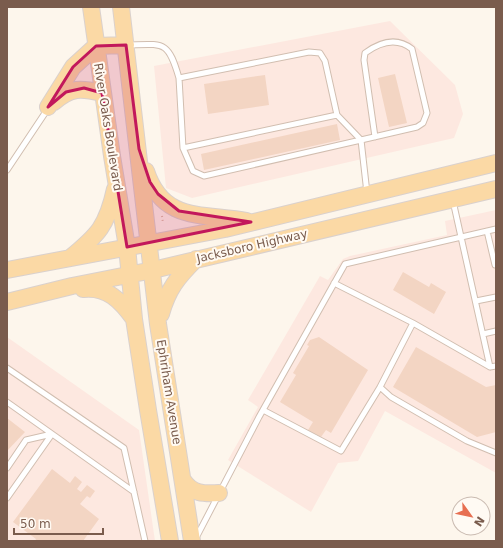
<svg xmlns="http://www.w3.org/2000/svg" width="503" height="548" font-family="'DejaVu Sans',sans-serif">
  <style>
    .commercial { fill: #fde8e0 }
    .building { fill: #f3d5c3 }
    .lines { fill: none; stroke-linecap: round; stroke-linejoin: round }
    .service-casing { stroke: #d1beb0; stroke-width: 7 }
    .primary-casing { stroke: #dad1cd; stroke-width: 18 }
    .path { stroke: #d9b8a5; stroke-width: 2; stroke-dasharray: 1 3; stroke-linecap: butt }
    .service { stroke: #fff; stroke-width: 5 }
    .primary { stroke: #fbd9a5; stroke-width: 16 }
    .marked { fill: #c2185b; fill-opacity: 0.2; stroke: #c2185b; stroke-width: 3; stroke-linejoin: round }
    .labels { text-anchor: middle; dominant-baseline: central; stroke-width: 4; stroke-linejoin: round; paint-order: stroke }
    .street-label { font-size: 12px; fill: #7a5c4d; stroke: #fffaf3 }
  </style>
  <rect width="100%" height="100%" fill="#fdf6ec"/>
  <path class="commercial" d="M390 21 455 85 463 114 454 138 192 198 166 188 154 66Z
    M496 210V473L385 411 358 461 338 463 311 512 228 460 258 407 248 400 320 276 328 280 343 259 350 256 447 235 445 221Z
    M7 337 139 430 155 541 7 540Z"/>
  <path class="building" d="M395 74 407 123 389 127 378 78Z
    M265 75 269 105 208 114 204 84Z
    M337 124 340 140 204 170 201 154Z
    M403 272 429 287 431 283 446 292 434 314 393 290Z
    M319 337 368 370 331 433 326 430 321 437 308 430 313 422 280 402 296 375 293 373 309 346 307 345 310 340Z
    M416 347 486 387 496 385V432L477 437 393 387Z
    M7 418 25 432 7 451Z
    M52 469 70 483 75 476 82 482 77 489 81 492 87 485 95 491 90 498 87 496 80 504 99 519 83 541H35L36 539 13 522Z"/>
  <g class="lines">
    <g class="service-casing">
      <path id="service" d="M127 45C164 44 168 40 179 78
        M309 52 320 53 325 61 337 115 361 140 204 176 193 171 183 148 179 78Z
        M183 148 337 115
        M7 170 47 110
        M367 193 361 140 417 127 423 123 427 113 412 49C397 37 380 42 365 53L364 60 375 137
        M453 201 490 367 496 366
        M487 231 495 265
        M334 283 413 323 380 387 391 397 467 441 496 453
        M476 301 496 297
        M413 323 490 367
        M483 334 496 331
        M7 368 124 448 145 541
        M7 402 134 492
        M263 410 341 451 380 387
        M7 468 26 440 52 434
        M7 498 52 434
        M197 536 259 417 345 264 496 229"/>
    </g>
    <g class="primary-casing">
      <path id="primary" d="M91 7 112 156 127 247 134 319 148 410 170 541
        M121 7 158 324 192 541
        M54 102C71 87 81 88 102 93
        M48 107 73 67 96 46 126 45
        M146 171C163 223 203 213 247 221
        M70 258C98 235 107 226 115 189
        M7 270 225 229 496 163
        M83 289C107 286 121 301 134 319
        M7 302 72 286 153 270 496 189
        M161 314C168 289 177 278 196 259
        M183 480C192 494 204 494 219 493"/>
    </g>
    <path class="path" d="M162 216 163 223"/>
    <use href="#service" class="service"/>
    <use href="#primary" class="primary"/>
  </g>
  <path class="marked" d="M126 45 139 149 150 182 158 194 179 211 251 222 127 247 102 93 84 88 66 92 48 107 73 67 96 46Z"/>
  <g class="labels">
    <g class="street-label">
      <text transform="translate(108 127) rotate(81)">River Oaks Boulevard</text>
      <text transform="translate(252 246) rotate(-13)">Jacksboro Highway</text>
      <text transform="translate(169 392) rotate(81)">Ephriham Avenue</text>
    </g>
  </g>
  <rect width="503" height="548" fill="none" stroke="#7a5c4d" stroke-width="16"/>
  <g transform="translate(471 516) rotate(123)"><circle r="19" fill="#fffaf3" stroke="#cabbb1"/>
  <path d="M0-3L7 15L0 10L-7 15Z" fill="#e76f51"/>
  <text y="-6" font-size="11" font-weight="bold" text-anchor="middle" fill="#7a5c4d">N</text>
  </g>
  <path d="M14 528v6h89v-6" fill="none" stroke="#7a5c4d" stroke-width="2"/>
  <text x="20" y="528" font-size="12" fill="#7a5c4d" stroke="#fffaf3" stroke-width="3" paint-order="stroke">50 m</text>
</svg>
